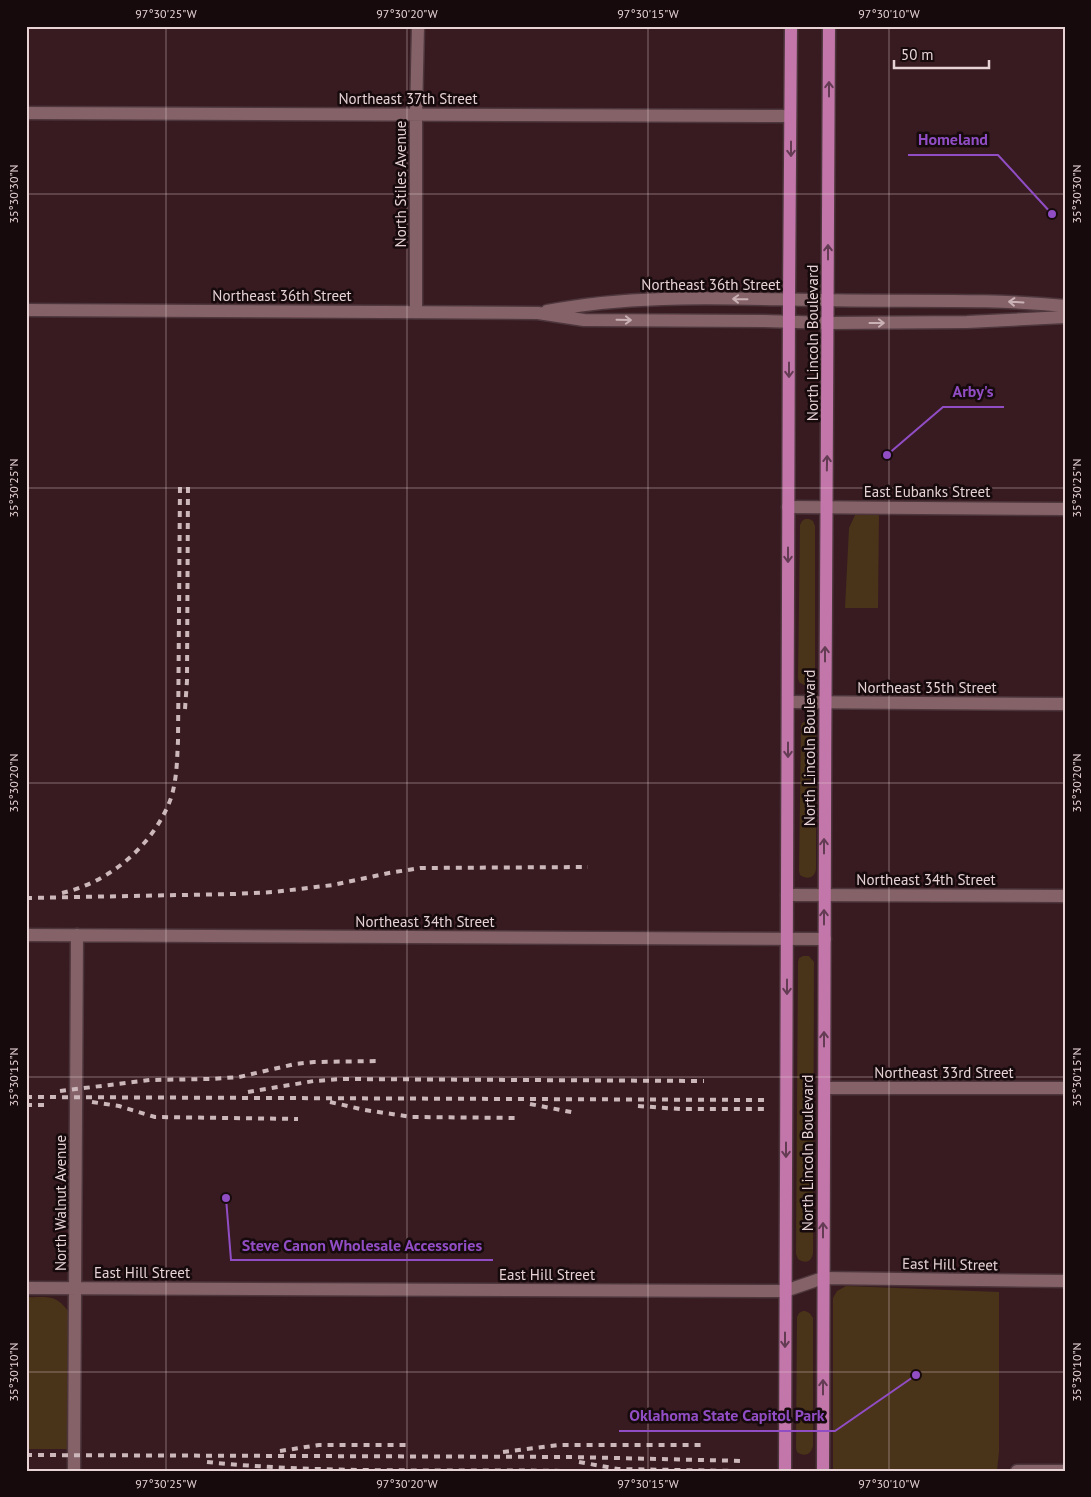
<svg xmlns="http://www.w3.org/2000/svg" width="1091" height="1497" font-family="'PT Sans',sans-serif">
  <style>
    .green { fill: #493319 }
    .lines { fill: none; stroke-linecap: round; stroke-linejoin: round }
    .street-casing { stroke: #4d363c; stroke-width: 15 }
    .secondary-casing { stroke: #4d363c; stroke-width: 15 }
    .primary-casing { stroke: #4d363c; stroke-width: 15 }
    .street { stroke: #846268; stroke-width: 12 }
    .secondary { stroke: #846268; stroke-width: 12 }
    .primary { stroke: #c276aa; stroke-width: 12 }
    .rail { stroke: #ccb7ba; stroke-width: 4; stroke-dasharray: 6 6; stroke-linecap: butt }
    .oneway { stroke: #633b53 }
    .oneway2 { stroke: #c9b1b5 }
    .ticks { fill: none; stroke: #e7d3d6; stroke-width: 1; stroke-opacity: 0.45 }
    .labels { text-anchor: middle; dominant-baseline: central; stroke-width: 5; stroke-linejoin: round; paint-order: stroke }
    .street-label { font-size: 15px; fill: #e7d3d6; stroke: #160a0c }
    .leader { fill: none; stroke: #914dc4; stroke-width: 2 }
    .callout-dot { fill: #914dc4; stroke: #160a0c; stroke-width: 2 }
    .callout-label { font-size: 16px; text-anchor: middle; font-weight: bold; fill: #914dc4; stroke: #160a0c; stroke-width: 5; stroke-linejoin: round; paint-order: stroke }
    .neatline { fill: none; stroke: #e7d3d6; stroke-width: 2 }
    .ticks-label { font-size: 12px; text-anchor: middle; fill: #e7d3d6 }
  </style>
  <rect width="100%" height="100%" fill="#371b21"/>
  <path class="green" d="M855 515H879L878 608H845L849 528Z
    M805 519H809L813 521 815 526V677C813 686 807 688 799 682L798 678 800 525 802 521Z
    M806 721C811 721 814 722 816 727V869C815 878 807 880 800 875L799 871 801 726 802 723Z
    M803 956H809L814 962 813 1253C812 1262 805 1264 798 1259L796 1254 798 962 799 958Z
    M846 1286 999 1292V1452L997 1471H833V1298L837 1291Z
    M26 1297C46 1298 55 1293 68 1311L67 1449H26Z
    M803 1311C808 1311 810 1313 813 1318V1446C811 1455 804 1457 797 1452L796 1448 797 1317 799 1313Z"/>
  <g class="lines">
    <g class="street-casing">
      <path id="street" d="M26 113 790 116
        M416 312V115L418 26
        M788 507 1065 509
        M788 702 1065 704
        M787 895 1065 896
        M26 935 825 939
        M824 1088H1065
        M26 1288 785 1291 823 1278 1065 1281
        M74 1471 77 935
        M1017 1471H1065"/>
    </g>
    <g class="secondary-casing">
      <path id="secondary" d="M26 310 538 313 584 320 764 321 829 323 967 322 1065 317
        M547 311C639 293 734 299 827 300 906 302 985 298 1065 306"/>
    </g>
    <g class="primary-casing">
      <path id="primary" d="M785 1471 789 300 791 26
        M823 1471C822 989 828 508 829 26"/>
    </g>
    <use href="#street" class="street"/>
    <use href="#secondary" class="secondary"/>
    <use href="#primary" class="primary"/>
    <path class="rail" d="M185 709 187 681 188 481
      M62 893C110 882 154 845 171 798 177 779 177 760 178 741L180 484
      M26 898 234 894 274 892 333 885 389 873 420 868 588 867
      M60 1091 150 1080 210 1079 239 1077 295 1064 314 1062 380 1061
      M248 1092 314 1081 342 1079 704 1081
      M26 1097 764 1100
      M92 1102 119 1106 155 1117 298 1119
      M330 1102 365 1110 412 1117 519 1118
      M530 1104 576 1113
      M26 1105H48
      M638 1106 680 1109H765
      M280 1451 319 1445H407
      M503 1452 559 1445H705
      M26 1455 572 1457 745 1461
      M207 1462C325 1474 447 1469 566 1471
      M579 1462 618 1469 738 1471"/>
  </g>
  <defs><path id="oneway-shaft" d="M-6 0H5M1.5-3L5.5 0L1.5 3" fill="none" stroke-width="1.6" stroke-linecap="round" stroke-linejoin="round" transform="scale(1.25)"/></defs>
  <g class="oneway">
    <use href="#oneway-shaft" transform="translate(829 89) rotate(-90)"/>
    <use href="#oneway-shaft" transform="translate(791 149) rotate(90)"/>
    <use href="#oneway-shaft" transform="translate(828 252) rotate(-90)"/>
    <use href="#oneway-shaft" transform="translate(789 370) rotate(90)"/>
    <use href="#oneway-shaft" transform="translate(827 463) rotate(-89)"/>
    <use href="#oneway-shaft" transform="translate(788 555) rotate(90)"/>
    <use href="#oneway-shaft" transform="translate(825 654) rotate(-90)"/>
    <use href="#oneway-shaft" transform="translate(788 750) rotate(90)"/>
    <use href="#oneway-shaft" transform="translate(824 846) rotate(-90)"/>
    <use href="#oneway-shaft" transform="translate(824 917) rotate(-90)"/>
    <use href="#oneway-shaft" transform="translate(787 987) rotate(90)"/>
    <use href="#oneway-shaft" transform="translate(824 1039) rotate(-90)"/>
    <use href="#oneway-shaft" transform="translate(786 1150) rotate(90)"/>
    <use href="#oneway-shaft" transform="translate(823 1230) rotate(-90)"/>
    <use href="#oneway-shaft" transform="translate(785 1340) rotate(90)"/>
    <use href="#oneway-shaft" transform="translate(823 1387) rotate(-90)"/>
  </g>
  <g class="oneway2">
    <use href="#oneway-shaft" transform="translate(740 299) rotate(-179)"/>
    <use href="#oneway-shaft" transform="translate(1016 302) rotate(-177)"/>
    <use href="#oneway-shaft" transform="translate(624 320) rotate(1)"/>
    <use href="#oneway-shaft" transform="translate(877 323)"/>
  </g>
  <path class="ticks" d="M166 26V1471M407 26V1471M648 26V1471M889 26V1471M26 194H1065M26 488H1065M26 783H1065M26 1077H1065M26 1372H1065"/>
  <g class="labels">
    <g class="street-label">
      <text x="408" y="98">Northeast 37th Street</text>
      <text transform="translate(400 184) rotate(-90)">North Stiles Avenue</text>
      <text x="711" y="284">Northeast 36th Street</text>
      <text x="282" y="295">Northeast 36th Street</text>
      <text transform="translate(812 343) rotate(-90)">North Lincoln Boulevard</text>
      <text x="927" y="491">East Eubanks Street</text>
      <text x="927" y="687">Northeast 35th Street</text>
      <text transform="translate(809 748) rotate(-90)">North Lincoln Boulevard</text>
      <text x="926" y="879">Northeast 34th Street</text>
      <text x="425" y="921">Northeast 34th Street</text>
      <text x="944" y="1072">Northeast 33rd Street</text>
      <text transform="translate(807 1153) rotate(-90)">North Lincoln Boulevard</text>
      <text transform="translate(60 1203) rotate(-90)">North Walnut Avenue</text>
      <text transform="translate(950 1264) rotate(1)">East Hill Street</text>
      <text x="142" y="1272">East Hill Street</text>
      <text x="547" y="1274">East Hill Street</text>
    </g>
  </g>
  <path class="leader" d="M1052 214L998 155H908M887 455L943 407H1004M226 1198L231 1260H493M916 1375L835 1431H619"/>
  <g class="callout-dot">
    <circle cx="1052" cy="214" r="5"/>
    <circle cx="887" cy="455" r="5"/>
    <circle cx="226" cy="1198" r="5"/>
    <circle cx="916" cy="1375" r="5"/>
  </g>
  <g class="callout-label">
    <text x="953" y="145">Homeland</text>
    <text x="973" y="397">Arby's</text>
    <text x="362" y="1251">Steve Canon Wholesale Accessories</text>
    <text x="727" y="1421">Oklahoma State Capitol Park</text>
  </g>
  <rect width="1091" height="1497" fill="none" stroke="#160a0c" stroke-width="55"/>
  <path d="M894 60v8h95v-8" fill="none" stroke="#e7d3d6" stroke-width="2.5"/>
  <text x="901" y="60" font-size="15" fill="#e7d3d6" stroke="#160a0c" stroke-width="4" paint-order="stroke">50 m</text>
  <rect x="28" y="28" width="1036" height="1442" class="neatline"/>
  <g class="ticks-label">
    <text x="166" y="18">97°30'25"W</text>
    <text x="407" y="18">97°30'20"W</text>
    <text x="648" y="18">97°30'15"W</text>
    <text x="889" y="18">97°30'10"W</text>
    <text transform="translate(14 194) rotate(-90)" y="4">35°30'30"N</text>
    <text transform="translate(1077 194) rotate(-90)" y="4">35°30'30"N</text>
    <text transform="translate(14 488) rotate(-90)" y="4">35°30'25"N</text>
    <text transform="translate(1077 488) rotate(-90)" y="4">35°30'25"N</text>
    <text transform="translate(14 783) rotate(-90)" y="4">35°30'20"N</text>
    <text transform="translate(1077 783) rotate(-90)" y="4">35°30'20"N</text>
    <text transform="translate(14 1077) rotate(-90)" y="4">35°30'15"N</text>
    <text transform="translate(1077 1077) rotate(-90)" y="4">35°30'15"N</text>
    <text transform="translate(14 1372) rotate(-90)" y="4">35°30'10"N</text>
    <text transform="translate(1077 1372) rotate(-90)" y="4">35°30'10"N</text>
    <text x="166" y="1488">97°30'25"W</text>
    <text x="407" y="1488">97°30'20"W</text>
    <text x="648" y="1488">97°30'15"W</text>
    <text x="889" y="1488">97°30'10"W</text>
  </g>
</svg>
